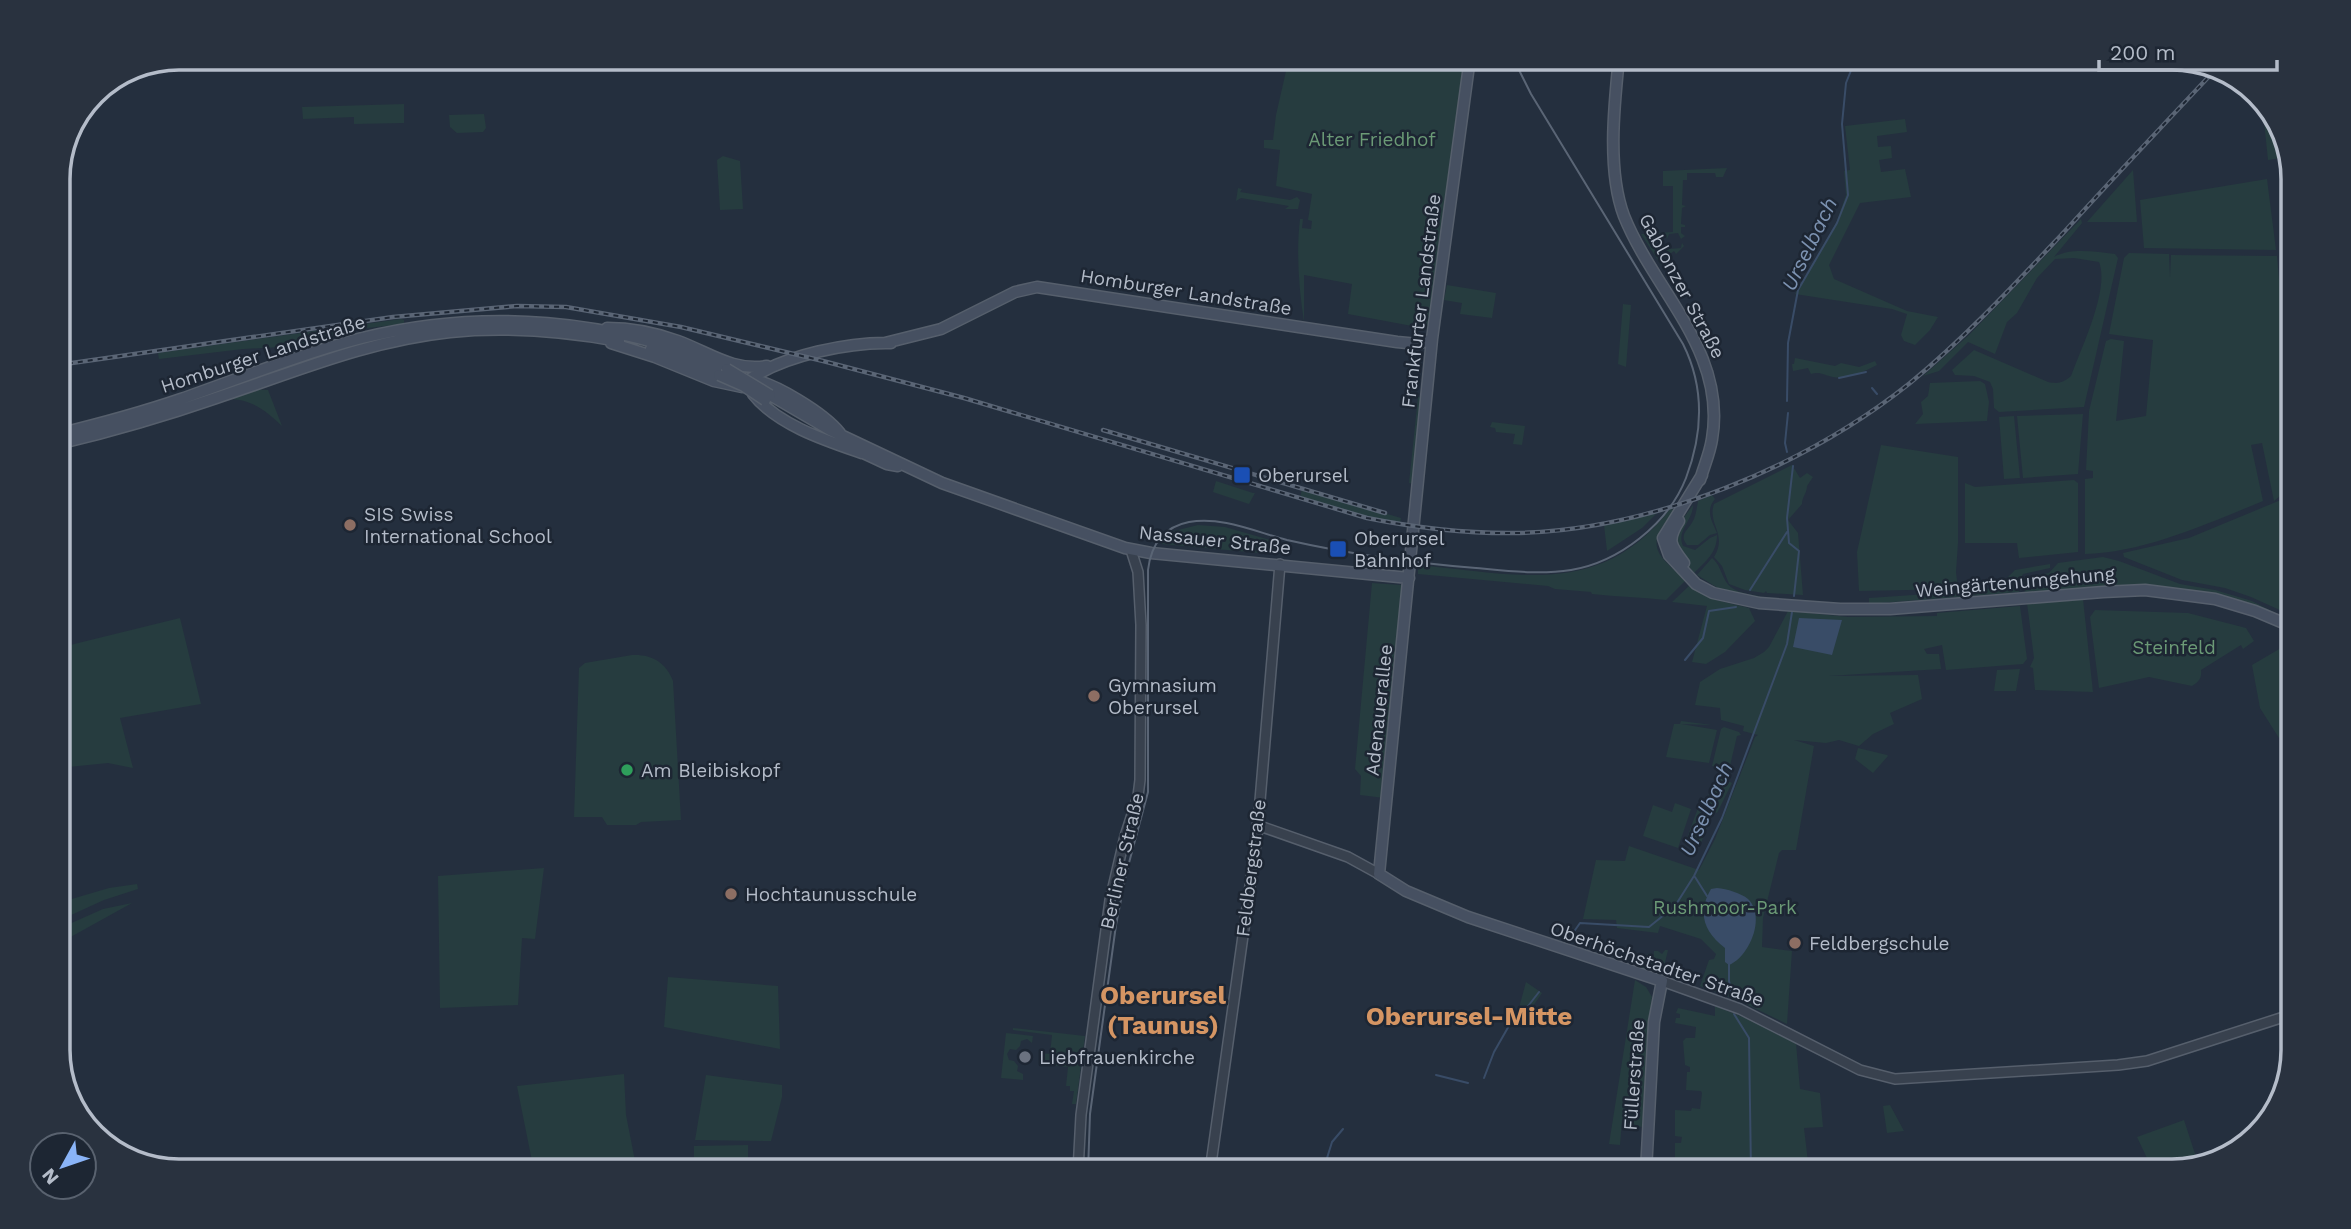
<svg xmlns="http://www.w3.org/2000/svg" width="2351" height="1229" font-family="'Work Sans',sans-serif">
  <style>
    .green { fill: #263c3f }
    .water { fill: #394c67 }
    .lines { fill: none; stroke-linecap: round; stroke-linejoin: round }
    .stream { stroke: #394c67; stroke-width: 2 }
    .tertiary-casing { stroke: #565f6c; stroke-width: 12 }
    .secondary-casing { stroke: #565f6c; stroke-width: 13 }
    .tertiary { stroke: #38414e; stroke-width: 9 }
    .secondary { stroke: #465061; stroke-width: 10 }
    .tram { stroke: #5a6575; stroke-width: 2 }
    .rail-casing { stroke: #5a6575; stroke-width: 4.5 }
    .rail { stroke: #1d2633; stroke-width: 2; stroke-dasharray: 5; stroke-linecap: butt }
    .secondary-bridge-casing { stroke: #565f6c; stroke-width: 13; stroke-linecap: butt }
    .secondary-bridge { stroke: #465061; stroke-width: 10 }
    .transit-dot { fill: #1a4fb4; stroke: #1d2633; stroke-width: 2.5 }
    .education-dot { fill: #8d6e63; stroke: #1d2633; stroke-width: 2.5 }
    .leisure-dot { fill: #2e9e5b; stroke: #1d2633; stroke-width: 2.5 }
    .worship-dot { fill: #6b7280; stroke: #1d2633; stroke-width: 2.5 }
    .labels { text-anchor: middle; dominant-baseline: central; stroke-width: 5; stroke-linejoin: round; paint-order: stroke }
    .park-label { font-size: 19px; fill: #6b9a76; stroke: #1d2633 }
    .street-label { font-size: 19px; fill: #b4bcc9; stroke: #1d2633 }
    .poi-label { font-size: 19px; fill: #b4bcc9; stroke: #1d2633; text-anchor: start }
    .water-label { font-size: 21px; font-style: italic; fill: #7c92b1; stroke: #1d2633 }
    .district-label { font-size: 26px; font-weight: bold; fill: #d59563; stroke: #1d2633 }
    .rim { fill: none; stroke: #b4bcc9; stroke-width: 3.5 }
  </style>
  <rect width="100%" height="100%" fill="#242f3e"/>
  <path class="green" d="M1289 58H1465L1428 329 1348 314 1352 284 1304 275V322C1299 289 1296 253 1300 219H1303L1302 228 1311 229 1312 221 1308 220 1312 194 1276 186 1280 150 1264 148V140H1273L1276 115Z
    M2262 102 2273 112 2288 157 2268 160Z
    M404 104V123L354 124V117L303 119 302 107Z
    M484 114 486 128 483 132 457 133 450 127 449 115Z
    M1905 119 1907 132 1877 136 1878 147 1891 146 1892 158 1879 160 1881 172 1905 169 1911 197 1860 203 1829 265 1834 279 1907 311 1938 317 1930 330 1915 345 1904 341 1901 335 1907 314 1892 309 1795 294 1836 223 1846 195 1844 171 1850 170 1845 126Z
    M723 156 740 161 743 209 720 210 717 160Z
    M1727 168 1723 177H1716L1715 173H1687V180H1683L1682 205 1686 206 1682 208 1681 224 1685 225V227H1681V233L1685 236 1681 239 1678 233 1669 234 1667 239 1666 234 1652 236V245H1656L1657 250 1681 248 1682 243 1684 246 1676 254 1674 251 1663 259 1665 262 1661 265 1641 234 1673 232V186H1663V171Z
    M2133 170 2137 222H2087Z
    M2267 179 2276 250 2144 248 2140 200Z
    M1238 188 1242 189 1240 192 1290 200 1297 197 1300 200 1298 209H1285L1289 206 1241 198 1236 201Z
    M2081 219 2082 223 2054 257C2071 247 2096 252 2115 254L2118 258 2084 407 1999 412 1994 408 1993 389 1990 382 1974 376 1955 375 1952 370 1974 350 2048 382C2058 384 2063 383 2071 376 2081 348 2110 289 2099 262L2074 258 2055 259 2037 278 2017 313 2007 322 1995 354 1968 342 1939 371 1923 376 1969 335Z
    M2129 253 2169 254 2170 278 2171 255 2277 256 2293 438V485L2274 501 2262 443 2251 445 2263 501C2209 523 2143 553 2085 554V479L2093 478V471L2086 470 2089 411 2106 341 2111 339 2124 341 2116 421 2146 416 2153 340 2109 334 2124 258Z
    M2293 255V378L2281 256Z
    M1447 285 1496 293 1492 318 1460 314 1462 303 1444 300Z
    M1623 304 1631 305 1626 367 1618 364Z
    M401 319 404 320V324L358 329 300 346 243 349 159 359 158 353Z
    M1795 358 1835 366 1841 363 1859 367 1875 361 1877 365C1865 371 1847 380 1833 377 1824 375 1820 371 1811 374L1808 368 1793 371 1792 364H1794Z
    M1980 381 1985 384 1989 402 1987 421 1915 424 1923 414 1921 402 1928 396 1930 383Z
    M252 389 268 390 282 426C266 411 252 399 228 399V397Z
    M1418 397 1422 398 1413 484 1409 483Z
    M2083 414 2078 474 2023 478 2017 416Z
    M2014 416 2020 478 2004 479 1999 417Z
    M1492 422 1525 426 1522 445 1513 444 1515 434 1496 432 1495 428 1490 427Z
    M1881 445 1958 457V543L1956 572 1958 589 1859 591 1857 552Z
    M1792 465 1800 478 1807 473 1813 477 1807 486C1807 493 1802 497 1802 504L1788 520 1798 533 1803 595 1767 593 1766 591 1764 593 1745 590 1729 584 1722 566 1714 557C1728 534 1707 524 1714 504Z
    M2074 480 2078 483V552L2019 558 2017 543H1965V483L1975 487Z
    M1216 481 1253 493H1255L1249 504 1213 492Z
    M1302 489 1401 518 1400 523 1364 516 1300 498Z
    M1712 495 1715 499C1705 511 1712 521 1717 533L1710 535 1698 545H1687C1678 534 1689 530 1694 519 1696 514 1697 507 1698 501Z
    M2293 495V616L2251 597 2225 588 2182 580 2124 557 2123 553 2189 538Z
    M1693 505C1693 521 1676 530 1683 546L1695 550 1710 538 1717 535C1717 553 1706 561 1694 573L1677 551 1674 531Z
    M1670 509 1676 510C1645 543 1653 553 1686 580L1666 600C1641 597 1617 597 1592 594L1591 592 1555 589 1548 586 1418 574V565C1516 574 1601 599 1670 509Z
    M1658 512 1642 528 1607 551 1604 525Z
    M1198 525 1225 527 1277 542 1276 551 1271 554 1161 544 1174 531Z
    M2103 557 2119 561 2180 584 2215 590 2252 601 2293 622V624L2179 588 2124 585 2025 593 2023 584 2027 577 2049 573 2058 563Z
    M1712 558C1719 564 1720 570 1724 578 1730 592 1746 594 1759 596V601L1726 593 1697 575Z
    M2050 564V568L2023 574 2018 583 2019 592 1869 604V598L1986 590 2002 583 2015 570Z
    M1372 583 1401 585 1403 588 1384 798 1360 795 1361 776 1355 769Z
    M1690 585 1716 600 1749 608 1755 621 1725 652 1706 664 1692 662 1707 606 1672 602Z
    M2083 599 2093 692 2035 690 2033 668 2030 667 2034 658 2027 603Z
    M2020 606 2027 659 2023 664 1946 670 1942 645 1924 649 1927 654H1939L1941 669 1828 676 1918 675 1922 699 1890 713 1894 724 1873 734 1859 746 1839 740 1826 743 1794 740 1814 746 1796 850H1782L1779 853 1763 918 1762 947 1792 951 1787 1024 1742 1002 1700 986 1709 960 1714 959 1716 954 1701 939 1660 926 1658 933 1617 928 1616 920 1583 919 1596 860 1625 861 1629 846 1699 870 1715 839 1755 737 1758 735 1743 731 1744 726 1721 720 1720 708 1695 705 1700 682 1720 669 1754 658 1764 652 1769 647 1788 611 1848 617 1937 616V613Z
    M2095 610 2188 613 2246 628 2254 641 2243 649 2241 645 2201 670C2202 678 2199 682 2192 686L2149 677 2099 688 2090 617Z
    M180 618 201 704 120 718 133 768 108 763 58 768V648Z
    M2290 638H2293V728L2279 738 2260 708 2252 665 2281 648Z
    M632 655C651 654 666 662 673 681L681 820 641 822 636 825H607L602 817H574L579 668 585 663Z
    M2020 669 2016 691H1994L1997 670Z
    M1681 721 1712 725 1681 724 1717 730 1709 763 1666 757 1674 724H1680Z
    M1724 727 1739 732 1741 735 1737 736 1729 770 1712 766 1721 729Z
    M1858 748 1887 755 1888 756 1873 773 1855 759Z
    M1718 776 1732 783 1717 813 1703 806Z
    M1675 803 1691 809 1678 848 1643 836 1653 805 1672 812Z
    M1698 808 1712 814 1701 843 1687 838Z
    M544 868 535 939 522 938 518 1005 440 1008 438 876Z
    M137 884 138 889 104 900 58 921V903L109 888Z
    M132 903 58 944V929L103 909Z
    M1665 950H1668L1662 975 1638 968 1639 964 1644 963 1647 954 1651 953 1653 961 1654 951H1658L1662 954Z
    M668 977 778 986 780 1049 664 1027Z
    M1635 980 1646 987 1652 997 1643 1127 1635 1126 1631 1121 1622 1120 1620 1145 1609 1144Z
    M1526 982 1542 993 1524 1019H1516Z
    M1715 1006 1750 1020 1796 1043 1800 1089 1820 1093 1823 1127 1804 1128 1809 1171H1686V1168L1675 1167V1143H1681L1682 1137 1675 1136V1110L1691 1111 1692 1108 1700 1109 1702 1093 1701 1091 1686 1090 1687 1072H1690V1067L1685 1065 1683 1041 1686 1038H1695L1696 1027 1675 1023 1676 1018H1680V1014L1676 1013 1678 1008 1715 1016Z
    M1013 1028 1085 1036 1076 1104H1072L1074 1091H1070V1086H1066L1068 1067 1039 1064 1042 1059 1040 1053 1050 1054 1052 1035 1013 1030Z
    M1006 1033 1033 1036 1032 1043 1027 1039 1021 1041 1020 1046 1016 1050 1010 1049 1007 1054 1009 1060 1014 1061 1018 1066 1017 1071 1023 1074V1080L1001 1078Z
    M624 1074 626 1115 637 1171H534L517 1086Z
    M706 1075 782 1085V1097L771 1141 695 1140Z
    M1890 1105 1904 1131 1887 1133 1883 1106Z
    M2184 1120 2198 1163 2173 1171H2153L2137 1137Z
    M748 1145V1171H694V1146Z"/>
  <path class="water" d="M1799 618 1842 620 1832 655 1793 647Z
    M1717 888C1727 889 1741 893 1748 899 1766 916 1750 956 1729 965L1725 962V948C1704 932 1697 913 1711 889Z"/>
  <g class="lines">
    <path class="stream" d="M1839 378 1866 372
      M1872 388 1877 394
      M1787 401 1788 343 1798 290 1837 223 1848 195 1842 124 1846 83 1856 58
      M1787 452 1785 443 1788 413
      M1793 466 1787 518 1789 543 1799 551 1794 596
      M1750 590 1787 532
      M1685 660 1703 638 1709 611 1736 607
      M1695 877 1707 896
      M1573 933 1580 923 1649 927 1675 906 1694 876 1722 818 1787 644 1792 612
      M1729 964V981L1732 994
      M1525 1010 1539 992
      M1734 1014 1749 1038 1751 1171
      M1436 1075 1468 1083
      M1484 1078 1494 1052 1510 1024
      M1323 1171 1332 1142 1343 1129"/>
    <g class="tertiary-casing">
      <path id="tertiary" d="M1257 825 1348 857 1379 874
        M1662 981 1740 1009 1860 1070 1895 1079 2118 1065 2147 1061 2293 1014
        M1078 1171 1081 1115 1110 900 1125 836 1138 796 1140 780 1141 625 1138 572 1131 550
        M1210 1171 1257 836 1280 564"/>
    </g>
    <g class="secondary-casing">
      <path id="secondary" d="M1470 58 1432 339 1379 874 1406 891 1468 917 1662 981 1654 1022 1646 1171
        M1619 58C1614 106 1607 171 1624 216 1654 291 1727 351 1712 439 1710 453 1704 466 1700 480
        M607 328C631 328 656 333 678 341 708 352 734 372 767 366
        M611 343 655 357 714 381 742 387
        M885 343 941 329 1015 292 1037 287 1397 342 1418 344 1432 339
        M651 349 691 362 719 375
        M750 379C785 355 849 342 891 343
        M750 379C775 383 824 413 840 433
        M753 394C777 425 827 441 862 453
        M770 395 830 430 942 483 1125 548 1151 553 1409 578
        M58 434C99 424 140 413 181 399 241 378 300 354 362 338 483 308 614 318 727 369
        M58 444C112 431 164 416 216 398 295 372 366 341 450 332 507 326 563 331 619 341
        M857 450 887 464 898 466
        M1702 475 1663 538 1669 555 1696 584 1713 593 1759 603 1840 609H1890L2103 592 2145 590 2215 599 2255 611 2293 627
        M1679 521C1666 541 1671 546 1684 563"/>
    </g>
    <use href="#tertiary" class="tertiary"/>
    <use href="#secondary" class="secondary"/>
    <path class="tram" d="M1088 1171 1090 1114 1116 925 1126 874 1148 792V570C1151 545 1163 527 1189 522 1222 516 1256 532 1287 540 1349 554 1412 563 1476 568 1507 571 1539 575 1571 570 1619 562 1668 524 1686 478 1703 433 1705 388 1683 344L1531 94 1513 58"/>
    <g class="rail-casing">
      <path id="rail" d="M58 365 393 317 517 306 566 307 681 327 823 361 964 398 1367 518C1417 528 1469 534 1520 533 1654 529 1806 466 1910 383 1966 337 2015 284 2065 231 2115 176 2166 122 2217 68
        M1103 430 1385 513"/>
    </g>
    <use href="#rail" class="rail"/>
    <g class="secondary-bridge-casing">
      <path id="secondary-bridge" d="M727 369 770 395
        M719 375 744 386 765 400"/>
    </g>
    <use href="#secondary-bridge" class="secondary-bridge"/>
  </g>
  <g class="transit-dot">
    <rect x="1233" y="466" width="18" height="18" rx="3.5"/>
    <rect x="1329" y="540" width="18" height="18" rx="3.5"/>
  </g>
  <g class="education-dot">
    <circle cx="350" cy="525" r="7"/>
    <circle cx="1094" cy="696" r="7"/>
    <circle cx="731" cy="894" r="7"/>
    <circle cx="1795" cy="943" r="7"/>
  </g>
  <circle class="leisure-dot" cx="627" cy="770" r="7"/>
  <circle class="worship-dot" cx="1025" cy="1057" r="7"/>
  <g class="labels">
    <g class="park-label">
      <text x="1372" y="139">Alter Friedhof</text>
      <text x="2174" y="647">Steinfeld</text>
      <text x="1725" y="907">Rushmoor-Park</text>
    </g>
    <g class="street-label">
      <text transform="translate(1682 286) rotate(62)">Gablonzer Straße</text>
      <text transform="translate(1186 292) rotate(9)">Homburger Landstraße</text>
      <text transform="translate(1421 301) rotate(-83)">Frankfurter Landstraße</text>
      <text transform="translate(263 354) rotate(-18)">Homburger Landstraße</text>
      <text transform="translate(1215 540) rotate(6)">Nassauer Straße</text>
      <text transform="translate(2015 582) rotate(-5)">Weingärtenumgehung</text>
      <text transform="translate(1379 710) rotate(-84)">Adenauerallee</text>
      <text transform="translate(1122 861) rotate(-77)">Berliner Straße</text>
      <text transform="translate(1251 868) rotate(-83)">Feldbergstraße</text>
      <text transform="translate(1657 964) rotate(19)">Oberhöchstadter Straße</text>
      <text transform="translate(1634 1075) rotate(-86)">Füllerstraße</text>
    </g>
    <g class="poi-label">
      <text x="1258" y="475">Oberursel</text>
      <text x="364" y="514">SIS Swiss<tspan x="364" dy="22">International School</tspan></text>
      <text x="1354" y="538">Oberursel<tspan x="1354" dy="22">Bahnhof</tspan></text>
      <text x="1108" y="685">Gymnasium<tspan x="1108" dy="22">Oberursel</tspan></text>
      <text x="641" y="770">Am Bleibiskopf</text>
      <text x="745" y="894">Hochtaunusschule</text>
      <text x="1809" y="943">Feldbergschule</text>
      <text x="1039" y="1057">Liebfrauenkirche</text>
    </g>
    <g class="water-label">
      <text transform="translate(1809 244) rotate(-64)">Urselbach</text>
      <text transform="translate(1706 809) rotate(-66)">Urselbach</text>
    </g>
    <g class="district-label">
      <text x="1163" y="995">Oberursel<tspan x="1163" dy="30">(Taunus)</tspan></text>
      <text x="1469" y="1016">Oberursel-Mitte</text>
    </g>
  </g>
  <path d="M0 0H2351V1229H0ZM179 70H2172A109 109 0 0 1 2281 179V1050A109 109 0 0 1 2172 1159H179A109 109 0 0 1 70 1050V179A109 109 0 0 1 179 70Z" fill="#29323f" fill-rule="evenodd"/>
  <path class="rim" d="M179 70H2172A109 109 0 0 1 2281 179V1050A109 109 0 0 1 2172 1159H179A109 109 0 0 1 70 1050V179A109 109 0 0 1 179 70Z"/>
  <g transform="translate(63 1166) rotate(230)"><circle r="33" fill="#1d2633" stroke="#59626f" stroke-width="2"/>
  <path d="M0-5L12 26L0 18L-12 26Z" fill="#8ab4f8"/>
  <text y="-10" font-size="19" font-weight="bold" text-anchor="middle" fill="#b4bcc9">N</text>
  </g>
  <path d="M2099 60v10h178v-10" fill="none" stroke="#b4bcc9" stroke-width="3.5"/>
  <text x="2110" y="60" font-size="21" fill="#b4bcc9" stroke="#1d2633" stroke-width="5" paint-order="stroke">200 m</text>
</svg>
